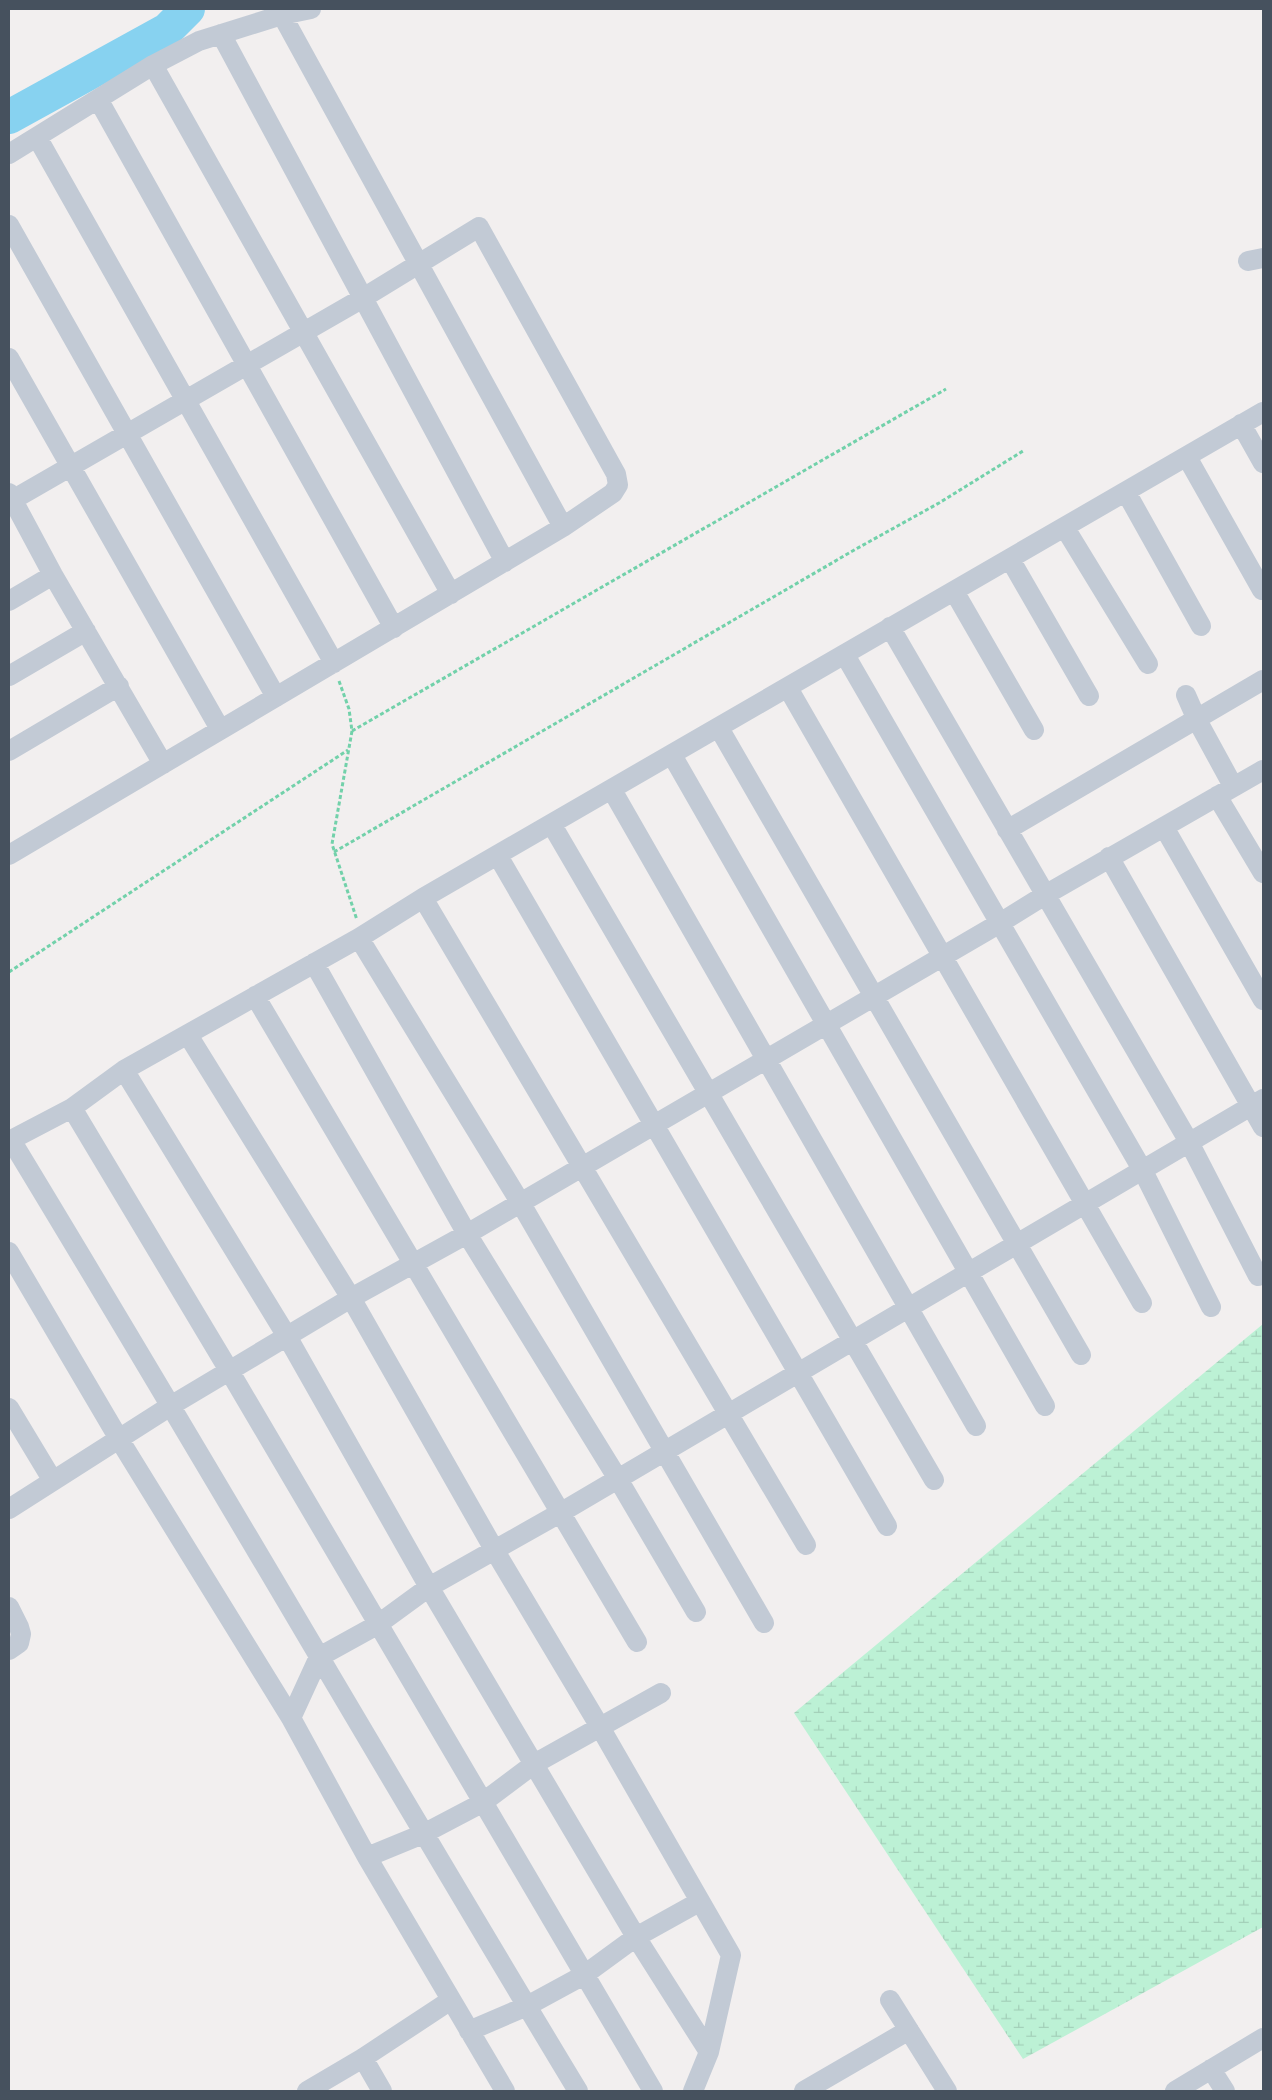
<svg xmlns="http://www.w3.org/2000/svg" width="1272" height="2100" font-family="'Space Grotesk',sans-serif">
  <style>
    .wetland { fill: url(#wetland-marsh) }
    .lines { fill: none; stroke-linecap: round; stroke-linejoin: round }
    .river { stroke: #87d2f0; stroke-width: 34 }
    .path { stroke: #72d1aa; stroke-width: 3; stroke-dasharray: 4 2.5; stroke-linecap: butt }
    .street { stroke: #c2cad5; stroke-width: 20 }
  </style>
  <defs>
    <pattern id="wetland-marsh" width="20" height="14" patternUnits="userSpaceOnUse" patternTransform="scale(1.25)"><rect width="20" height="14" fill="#bcf1d5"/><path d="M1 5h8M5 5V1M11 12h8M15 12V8" fill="none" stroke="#a3d0b9"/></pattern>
  </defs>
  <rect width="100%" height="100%" fill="#f2efef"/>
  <path class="wetland" d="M1263 1324V1927L1023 2059 794 1713Z"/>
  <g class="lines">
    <path class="river" d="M9 117 167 30 188 9"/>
    <path class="path" d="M339 681 349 709 352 731 332 844 357 920
      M352 731 946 389
      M334 852 856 549 939 503 1023 451
      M9 972 348 750"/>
    <path class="street" d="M282 15 563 527
      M221 34 505 562
      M153 65 451 594
      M98 99 394 628
      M37 137 334 663
      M9 154 153 65 199 41 282 15 311 9
      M9 225 276 697
      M1248 261 1263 258
      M9 358 220 729
      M1241 424 1263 463
      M1187 457 1262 590
      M1126 492 1201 626
      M9 493 53 575 163 764
      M9 502 363 298 479 227 616 474 618 485 613 493 563 527 9 855
      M1065 528 1148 664
      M1010 559 1089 696
      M954 591 1034 730
      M9 601 53 575
      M890 627 1189 1142 1258 1276
      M845 655 1143 1171 1211 1307
      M9 676 86 631
      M788 688 1142 1303
      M1186 695 1197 720 1233 786
      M719 728 1081 1355
      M9 751 119 686
      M672 755 1045 1406
      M612 790 976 1426
      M1217 796 1263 873
      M552 825 934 1480
      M1164 827 1263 1000
      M1007 830 1263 680
      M498 856 887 1526
      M1109 857 1263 1127
      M423 898 806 1545
      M359 938 520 1202 764 1623
      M314 963 467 1234 618 1479 696 1612
      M255 996 637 1642
      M188 1035 351 1298 495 1551 600 1727 731 1955 709 2052 693 2091
      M124 1070 288 1338 429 1587 636 1937 709 2052
      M72 1108 230 1372 653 2091
      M11 1140C203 1456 387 1775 578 2091
      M9 1141 72 1108 124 1070 359 938 423 898 1263 412
      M9 1252 119 1439 291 1718 367 1857 505 2091
      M9 1408 53 1481
      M9 1509 172 1405 351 1298 467 1234 1000 923 1045 895 1263 770
      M9 1607 19 1627 21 1634 19 1643 9 1650
      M291 1718 319 1657 377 1625 429 1587 560 1513 1263 1099
      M367 1857 423 1834 482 1803 534 1764 661 1693
      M890 2000 947 2091
      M469 2031 527 2006 584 1975 636 1937 699 1902
      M363 2058 382 2091
      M1211 2069 1225 2091
      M307 2091 363 2058 451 2000
      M804 2091 909 2030
      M1175 2091 1263 2038"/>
  </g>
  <rect width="1272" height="2100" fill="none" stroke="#46515e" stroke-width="20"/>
</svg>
